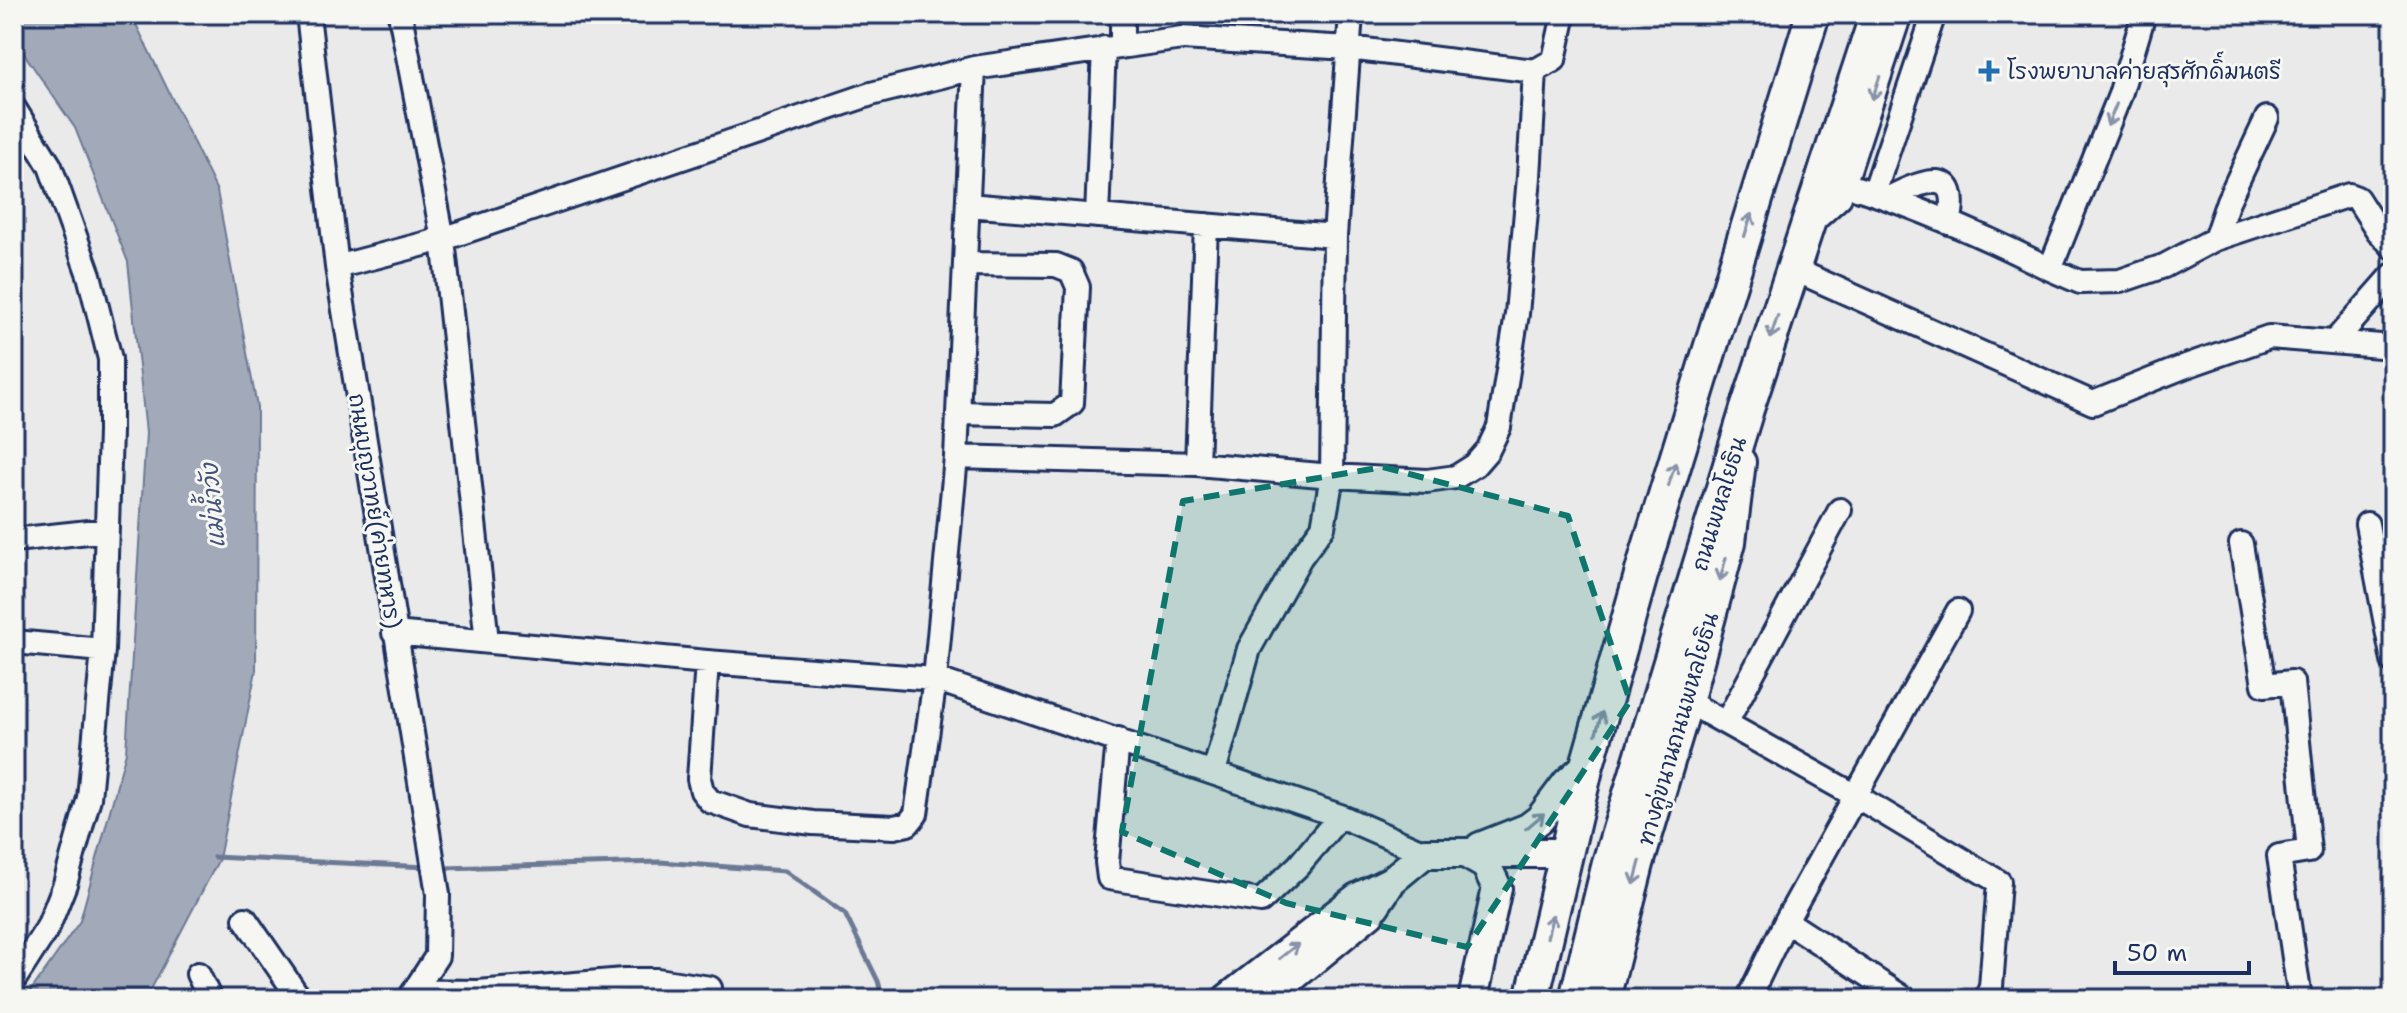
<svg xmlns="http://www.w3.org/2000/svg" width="2407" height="1013" font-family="'Shantell Sans','Playpen Sans Thai',sans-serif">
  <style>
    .water { fill: #a2aaba; stroke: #6c7995; stroke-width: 2 }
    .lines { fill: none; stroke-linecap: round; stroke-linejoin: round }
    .stream { stroke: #6c7995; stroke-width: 5 }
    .minor-casing { stroke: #1b2f5e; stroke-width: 28 }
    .major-casing { stroke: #1b2f5e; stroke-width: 34 }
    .highway-casing { stroke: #1b2f5e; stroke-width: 38 }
    .minor { stroke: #f6f6f2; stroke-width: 22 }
    .major { stroke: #f6f6f2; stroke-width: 28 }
    .highway { stroke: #f6f6f2; stroke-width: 32 }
    .oneway { stroke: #8892a8 }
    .marked { fill: #0f766e; fill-opacity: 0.2; stroke: #0f766e; stroke-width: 6; stroke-dasharray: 16 10; stroke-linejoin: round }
    .poi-dot { fill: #1f6fb2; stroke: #f6f6f2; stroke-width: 3 }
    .labels { text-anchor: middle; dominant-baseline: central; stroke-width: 6; stroke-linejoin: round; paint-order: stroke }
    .poi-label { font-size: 22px; fill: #1b2f5e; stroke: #f6f6f2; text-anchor: start }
    .street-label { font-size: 22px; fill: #1b2f5e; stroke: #f6f6f2 }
    .water-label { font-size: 24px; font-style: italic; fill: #44547a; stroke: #f6f6f2 }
  </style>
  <rect width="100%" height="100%" fill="#e9eae9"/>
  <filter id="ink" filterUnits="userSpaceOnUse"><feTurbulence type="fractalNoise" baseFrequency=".0125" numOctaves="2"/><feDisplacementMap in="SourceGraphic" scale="16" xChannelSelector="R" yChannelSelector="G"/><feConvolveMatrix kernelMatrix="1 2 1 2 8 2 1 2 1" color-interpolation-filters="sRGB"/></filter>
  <g filter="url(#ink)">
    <path class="water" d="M14 14H131L217 191 257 407 256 670 219 859 146 999H25L80 921 126 752 146 433 128 262 75 128 14 39Z"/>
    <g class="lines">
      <path class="stream" d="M214 857 428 867
        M442 868 660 862 785 871 845 914 878 981 883 999"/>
      <g class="minor-casing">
        <path id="minor" d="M308 14 337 267 438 894 437 956 409 999
          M400 14 443 239 487 641
          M1122 14V46
          M14 108 50 166 89 275 110 359V432L103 650 89 798 65 884 48 927 14 980
          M1844 184C1915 205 1984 236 2050 269L2120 95 2144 14
          M1874 193 1934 14
          M1889 198C1923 180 1963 165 1949 223
          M968 205 1335 236
          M1097 216 1104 48
          M1809 225 1840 197 1900 14
          M2215 239 2228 201 2267 118
          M337 267 443 239 871 94 974 68 1182 38 1349 48 1535 71 1554 60 1564 14
          M1793 269 2093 403 2186 366 2269 337 2393 347
          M2050 269 2080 282 2120 281 2164 266 2215 239 2349 195 2357 198 2378 231 2393 247
          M2334 342 2393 275
          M958 413 1055 415 1072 403 1078 287 1071 271 1056 265 965 264
          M956 457 1197 464 1332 476 1427 481 1456 477 1475 465 1488 450 1499 427 1517 314 1529 177 1535 71
          M1197 464 1206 225
          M2367 524 2393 661
          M14 540 107 530
          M2241 544 2264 685 2292 682 2309 851 2279 856 2300 999
          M394 633 707 662 935 679 1340 816 1425 853
          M14 642 103 650
          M707 662 699 779 702 791 710 801 750 815 813 823 894 827 908 824 916 814 935 679 956 457 974 68
          M1688 702 1856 796 1999 882 1991 987 1986 999
          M1726 723 1840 510
          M1118 739 1107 862 1109 878 1261 901 1298 866 1340 816
          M1214 772 1249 649 1300 558 1323 527 1332 476 1335 236 1351 14
          M245 919 300 999
          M1786 921 1905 999
          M198 974 210 999
          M415 991 478 992 624 980H657L710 988
          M1748 999 1786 921 1958 611"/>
      </g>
      <g class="major-casing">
        <path id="major" d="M1480 847 1528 828 1540 819 1567 783 1587 765
          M1465 853 1486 865 1497 888 1473 999
          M1227 999 1357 898 1391 881 1425 853H1567
          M1266 999 1370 913 1389 885
          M1605 999 1639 864 1688 702 1731 542 1741 462"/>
      </g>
      <g class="highway-casing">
        <path id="highway" d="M1532 999 1587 765 1647 554 1813 14
          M1576 999 1609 863 1747 409 1877 14"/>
      </g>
      <use href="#minor" class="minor"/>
      <use href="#major" class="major"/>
      <use href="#highway" class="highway"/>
    </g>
    <defs><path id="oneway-shaft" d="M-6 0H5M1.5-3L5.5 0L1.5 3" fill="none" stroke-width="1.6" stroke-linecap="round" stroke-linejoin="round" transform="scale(2)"/></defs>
    <g class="oneway">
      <use href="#oneway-shaft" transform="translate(1876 88) rotate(108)"/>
      <use href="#oneway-shaft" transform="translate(2112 115) rotate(112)"/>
      <use href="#oneway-shaft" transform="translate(1748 225) rotate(-73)"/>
      <use href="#oneway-shaft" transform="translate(1774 327) rotate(108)"/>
      <use href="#oneway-shaft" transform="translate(1672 474) rotate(-73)"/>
      <use href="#oneway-shaft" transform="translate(1723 569) rotate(105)"/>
      <use href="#oneway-shaft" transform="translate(1599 723) rotate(-74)"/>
      <use href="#oneway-shaft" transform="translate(1535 821) rotate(-40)"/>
      <use href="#oneway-shaft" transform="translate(1637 873) rotate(105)"/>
      <use href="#oneway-shaft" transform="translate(1550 926) rotate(-76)"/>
      <use href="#oneway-shaft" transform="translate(1289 951) rotate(-38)"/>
    </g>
  </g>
  <path class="marked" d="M1383 467 1568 516 1630 701 1467 947 1286 903 1122 832 1183 501Z"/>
  <path class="poi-dot" d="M1985 59h8v8h8v8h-8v8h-8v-8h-8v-8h8z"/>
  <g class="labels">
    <g class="poi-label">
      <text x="2007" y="71">โรงพยาบาลค่ายสุรศักดิ์มนตรี</text>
    </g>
    <g class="street-label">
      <text transform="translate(1719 504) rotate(-73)">ถนนพหลโยธิน</text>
      <text transform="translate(375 511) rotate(81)">ถนนบุญวาทย์(ค่ายทหาร)</text>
      <text transform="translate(1678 729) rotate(-74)">ทางคู่ขนานถนนพหลโยธิน</text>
    </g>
    <g class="water-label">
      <text transform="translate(213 506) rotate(-95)">แม่น้ำวัง</text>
    </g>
  </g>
  <rect width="2407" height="1013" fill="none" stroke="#f6f6f2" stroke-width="48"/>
  <rect x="24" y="24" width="2359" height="965" fill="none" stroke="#1b2f5e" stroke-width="3" filter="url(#ink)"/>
  <path d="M2115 961v12h134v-12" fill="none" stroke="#1b2f5e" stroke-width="4"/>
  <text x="2127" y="961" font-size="24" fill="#1b2f5e" stroke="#f6f6f2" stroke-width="6" paint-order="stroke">50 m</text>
</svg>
